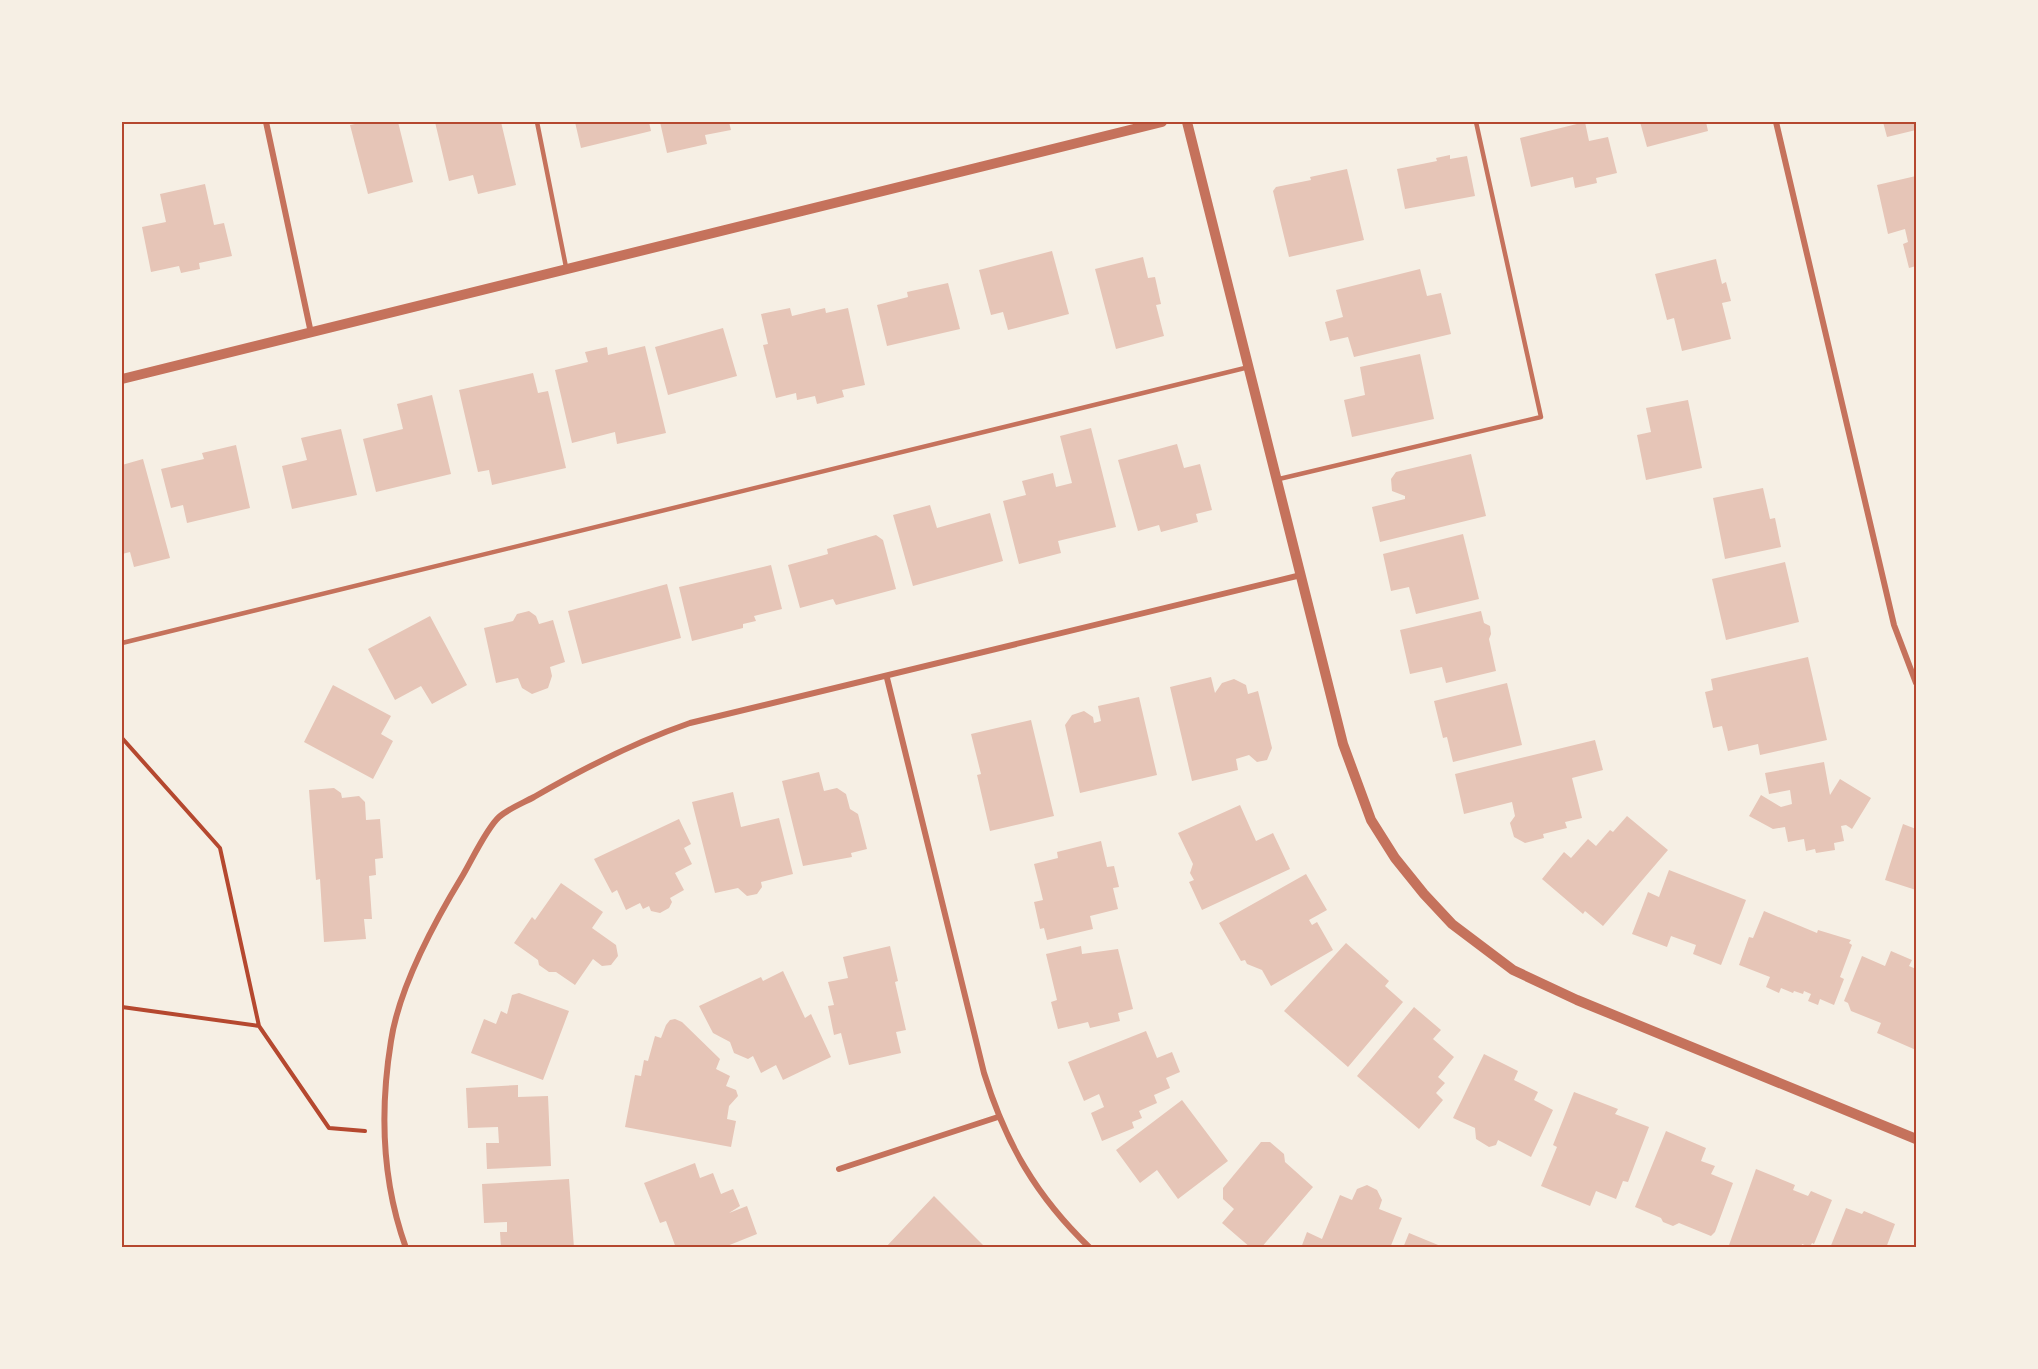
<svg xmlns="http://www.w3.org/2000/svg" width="2038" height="1369" font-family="Commissioner,sans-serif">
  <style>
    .building { fill: #e6c5b7 }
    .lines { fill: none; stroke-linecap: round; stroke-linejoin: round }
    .path { stroke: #b5482f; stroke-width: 4 }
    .service { stroke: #c5725c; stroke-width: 4.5 }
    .minor { stroke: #c5725c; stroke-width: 6 }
    .tertiary { stroke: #c5725c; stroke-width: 10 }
    .neatline { fill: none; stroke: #b5482f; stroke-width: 2 }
  </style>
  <rect width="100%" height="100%" fill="#f6efe4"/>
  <path class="building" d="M365 122H398L413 182 368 194 350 125Z
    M435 122H501L516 185 478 194 473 175 449 181Z
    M575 122H649L651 131 581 148Z
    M660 122H729L731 130 705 135 707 144 667 153Z
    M1585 122 1589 141 1608 137 1617 173 1596 178 1597 183 1575 188 1573 177 1531 187 1520 138Z
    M1640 122H1706L1708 131 1647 147Z
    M1883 122H1916V130L1887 137Z
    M1450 155V159L1467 156 1475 196 1405 209 1397 169 1437 161 1436 158Z
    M1347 169 1364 240 1289 257 1273 191 1276 187 1311 180 1310 177Z
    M1916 176V266L1909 268 1903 244 1908 242 1905 229 1888 234 1877 185Z
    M205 184 214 225 224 223 232 256 199 263 200 269 181 273 179 266 151 272 142 227 166 222 160 194Z
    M1052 251 1069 314 1008 330 1003 312 991 315 979 270Z
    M1143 257 1148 278 1155 277 1161 304 1156 305 1164 336 1116 349 1095 269Z
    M1716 259 1722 284 1726 282 1731 301 1722 303 1731 339 1682 351 1674 318 1667 320 1655 274Z
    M1420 269 1427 296 1441 293 1451 334 1354 357 1348 337 1330 341 1325 322 1343 317 1336 290Z
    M948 283 960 329 887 346 877 305 908 297 907 292Z
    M790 308 792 316 825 308 826 313 848 308 865 385 842 390 844 397 817 404 815 396 797 400 796 393 776 398 763 345 768 344 761 314Z
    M723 328 737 376 668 395 655 347Z
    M645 346 666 433 617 444 615 432 572 443 555 370 588 362 585 352 607 347 608 355Z
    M1420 354 1434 419 1352 437 1344 400 1365 395 1360 367Z
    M533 373 538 393 548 391 566 468 492 485 489 470 478 472 459 390Z
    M432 395 451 474 376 492 363 439 403 429 397 404Z
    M1688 400 1702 468 1646 480 1637 435 1651 432 1646 408Z
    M1091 428 1116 527 1058 541 1061 553 1019 564 1003 501 1026 495 1022 481 1053 473 1056 487 1072 483 1060 436Z
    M341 429 357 495 292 509 282 466 307 460 301 438Z
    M1177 444 1184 468 1200 464 1212 510 1196 514 1198 522 1161 532 1159 525 1138 531 1118 460Z
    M236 445 250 508 187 523 183 505 171 508 161 469 204 459 202 453Z
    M1471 454 1486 516 1380 542 1372 507 1405 499V496L1392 491 1391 479 1396 472Z
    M143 459 170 558 134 567 130 552 122 554V465Z
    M1763 488 1770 519 1775 518 1781 547 1725 559 1713 498Z
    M930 505 937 528 990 513 1003 561 913 586 893 515Z
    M1463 534 1479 599 1416 614 1409 587 1391 591 1383 554Z
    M876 535 883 540 896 589 836 605 833 599 800 608 788 565 828 554 827 549Z
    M1785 562 1799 622 1726 640 1712 579Z
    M771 565 782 609 754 616 756 621 743 624V628L692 641 679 587Z
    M667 584 681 638 582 664 568 611Z
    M529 611 536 616 539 624 553 620 565 662 550 667 552 676 548 688 532 694 522 688 518 678 496 683 484 628 513 621 517 614Z
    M1481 611 1484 623 1490 626 1491 634 1489 639 1496 671 1446 683 1442 667 1410 674 1400 630Z
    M430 616 467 685 432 704 421 686 395 700 368 649Z
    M1808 657 1827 740 1760 755 1758 744 1728 751 1722 726 1713 728 1705 692 1713 690 1711 679Z
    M1211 677 1215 693 1222 683 1234 679 1246 685 1248 694 1258 691 1272 748 1267 760 1257 762 1249 755 1236 759 1238 770 1192 781 1170 687Z
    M1507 683 1522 745 1453 762 1447 737 1443 738 1434 701Z
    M333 685 391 716 381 734 393 741 373 779 304 742Z
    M1139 697 1157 775 1080 793 1065 725 1072 715 1084 711 1093 717 1094 723 1101 721 1098 706Z
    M1031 720 1054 816 990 831 977 775 981 774 971 734Z
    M1595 740 1603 770 1572 778 1582 818 1565 822 1567 828 1543 834 1544 838 1525 843 1514 837 1510 823 1515 816 1512 802 1464 814 1455 774Z
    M1824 762 1830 795 1840 779 1871 798 1852 829 1846 825 1841 826 1844 841 1834 843 1835 850 1816 853 1815 849 1806 851 1804 839 1788 842 1785 827 1773 829 1749 816 1761 795 1781 807 1792 804 1790 790 1769 794 1765 773Z
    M819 772 824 791 837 788 846 794 850 809 858 814 867 849 851 853 852 857 803 866 782 781Z
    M334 788 341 793 342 798 359 796 365 802 366 820 380 819 383 858 375 859 376 875 369 876 372 919H364L366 939 324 942 320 879 316 880 309 790Z
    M733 792 741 827 779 818 793 874 761 882 762 887 757 894 747 896 738 888 715 893 692 802Z
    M1240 805 1256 841 1273 833 1290 869 1202 910 1189 882 1194 880 1190 873 1193 864 1178 833Z
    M1627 816 1668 850 1603 926 1585 911 1583 914 1542 879 1564 852 1571 858 1588 839 1596 846 1610 830 1613 832Z
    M679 819 691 844 684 848 692 864 675 873 684 890 670 898 672 902 669 908 660 913 651 911 649 906 643 909 640 903 626 910 617 890 612 893 594 859Z
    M1903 824 1916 829V890L1885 880Z
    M1101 841 1107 867 1114 866 1119 887 1113 888 1118 909 1090 916 1093 929 1047 940 1044 928 1040 929 1034 902 1043 900 1034 864 1058 858 1057 852Z
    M1669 870 1746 900 1721 965 1693 954 1696 945 1671 936 1667 947 1632 934 1648 892 1659 897Z
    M1306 874 1327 910 1309 920 1312 925 1317 922 1333 950 1271 986 1262 970 1247 964 1245 960 1241 961 1219 923Z
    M561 883 603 912 592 928 616 945 618 956 611 965 602 966 593 959 575 985 556 972H549L539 965 538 960 514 943 532 917 535 920Z
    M1764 911 1817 933 1818 930 1851 940 1849 943 1852 945 1840 977 1844 979 1834 1005 1820 999 1818 1005 1808 1001 1811 994 1804 991 1803 994 1794 991 1793 993 1781 988 1779 993 1766 987 1770 977 1739 965 1749 937 1753 938Z
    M1346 943 1389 981 1385 986 1403 1002 1348 1067 1284 1011Z
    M890 946 898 981 895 982 906 1030 896 1032 901 1053 849 1065 841 1033 834 1035 828 1006 834 1005 828 982 848 978 843 957Z
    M1081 946 1082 954 1118 949 1133 1009 1118 1013 1120 1021 1090 1028 1088 1022 1058 1029 1051 1002 1057 1000 1046 954Z
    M1891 951 1912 960 1909 966 1916 969V1050L1877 1033 1881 1023 1851 1011 1848 1003 1844 1001 1862 956 1885 966Z
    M783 971 805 1018 811 1014 831 1057 783 1080 776 1065 761 1073 753 1056 748 1059 734 1053 730 1042 713 1033 699 1006 761 977 763 981Z
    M519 993 569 1011 543 1080 471 1053 484 1019 496 1024 501 1011 507 1014 512 995Z
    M1414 1007 1441 1030 1433 1039 1454 1057 1438 1077 1445 1083 1436 1093 1443 1100 1419 1129 1357 1076Z
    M675 1019 682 1022 720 1059 716 1069 730 1076 726 1086 736 1090 738 1096 729 1106 727 1119 736 1121 731 1147 625 1127 635 1075 641 1076 644 1060 648 1061 655 1036 661 1038 666 1025 670 1020Z
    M1146 1031 1157 1058 1172 1052 1180 1072 1166 1078 1170 1088 1154 1095 1157 1103 1139 1111 1142 1118 1132 1122 1134 1128 1102 1141 1091 1113 1104 1107 1099 1094 1084 1101 1068 1062Z
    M1484 1054 1518 1071 1514 1080 1538 1092 1534 1100 1553 1110 1531 1157 1498 1140 1496 1145 1489 1147 1476 1139 1475 1128 1453 1118Z
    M518 1085V1097L548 1096 551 1166 487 1169 486 1143H499L498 1127 468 1128 466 1088Z
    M1574 1092 1618 1109 1615 1114 1649 1127 1628 1182 1623 1181 1616 1199 1596 1191 1590 1206 1541 1186 1557 1147 1553 1145Z
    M1182 1100 1228 1161 1178 1199 1157 1170 1140 1183 1116 1150Z
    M1666 1131 1706 1148 1701 1161 1715 1166 1711 1174 1733 1183 1715 1232 1711 1236 1679 1223 1673 1226 1663 1222 1661 1218 1635 1207Z
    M1261 1142H1270L1284 1154 1285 1162 1313 1187 1261 1248H1251L1222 1223 1234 1209 1223 1199V1188Z
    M695 1163 700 1178 713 1173 721 1194 733 1189 740 1206 729 1213 747 1206 757 1234 722 1248H676L666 1221 660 1223 644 1183Z
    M1756 1169 1795 1185 1793 1190 1808 1196 1811 1191 1832 1200 1814 1244 1812 1243 1810 1247 1802 1244 1801 1248H1728Z
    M569 1179 574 1248H501L500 1232H507V1222L484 1223 482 1184Z
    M1367 1185 1377 1190 1382 1200 1379 1209 1402 1218 1390 1248H1301L1307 1232 1322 1239 1340 1195 1352 1200 1357 1189Z
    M934 1196 986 1248H885Z
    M1846 1208 1862 1214 1864 1211 1895 1224 1886 1248H1830Z
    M1409 1233 1443 1247V1248H1403Z"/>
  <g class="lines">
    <path class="path" d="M122 738 220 848 259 1026
      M122 1007 259 1026 329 1128 365 1131"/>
    <path class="service" d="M537 122 566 267
      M1279 479 1541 417 1476 122
      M122 643 1249 367"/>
    <path class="minor" d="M266 122 311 333
      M1776 122 1894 625 1916 683
      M887 678 984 1073C1006 1144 1036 1196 1090 1248
      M839 1169 998 1117
      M406 1248C382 1182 380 1109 391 1041 399 988 435 921 463 875 472 860 486 829 499 817 508 809 523 803 534 797 584 768 635 742 690 723L1301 575"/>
    <path class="tertiary" d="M1187 122 1343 744 1371 820 1395 858 1424 894 1452 924 1513 970 1577 1000 1916 1139
      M122 379 1162 122"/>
  </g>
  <rect width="2038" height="1369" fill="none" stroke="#f6efe4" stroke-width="246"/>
  <rect x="123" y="123" width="1792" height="1123" class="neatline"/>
</svg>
